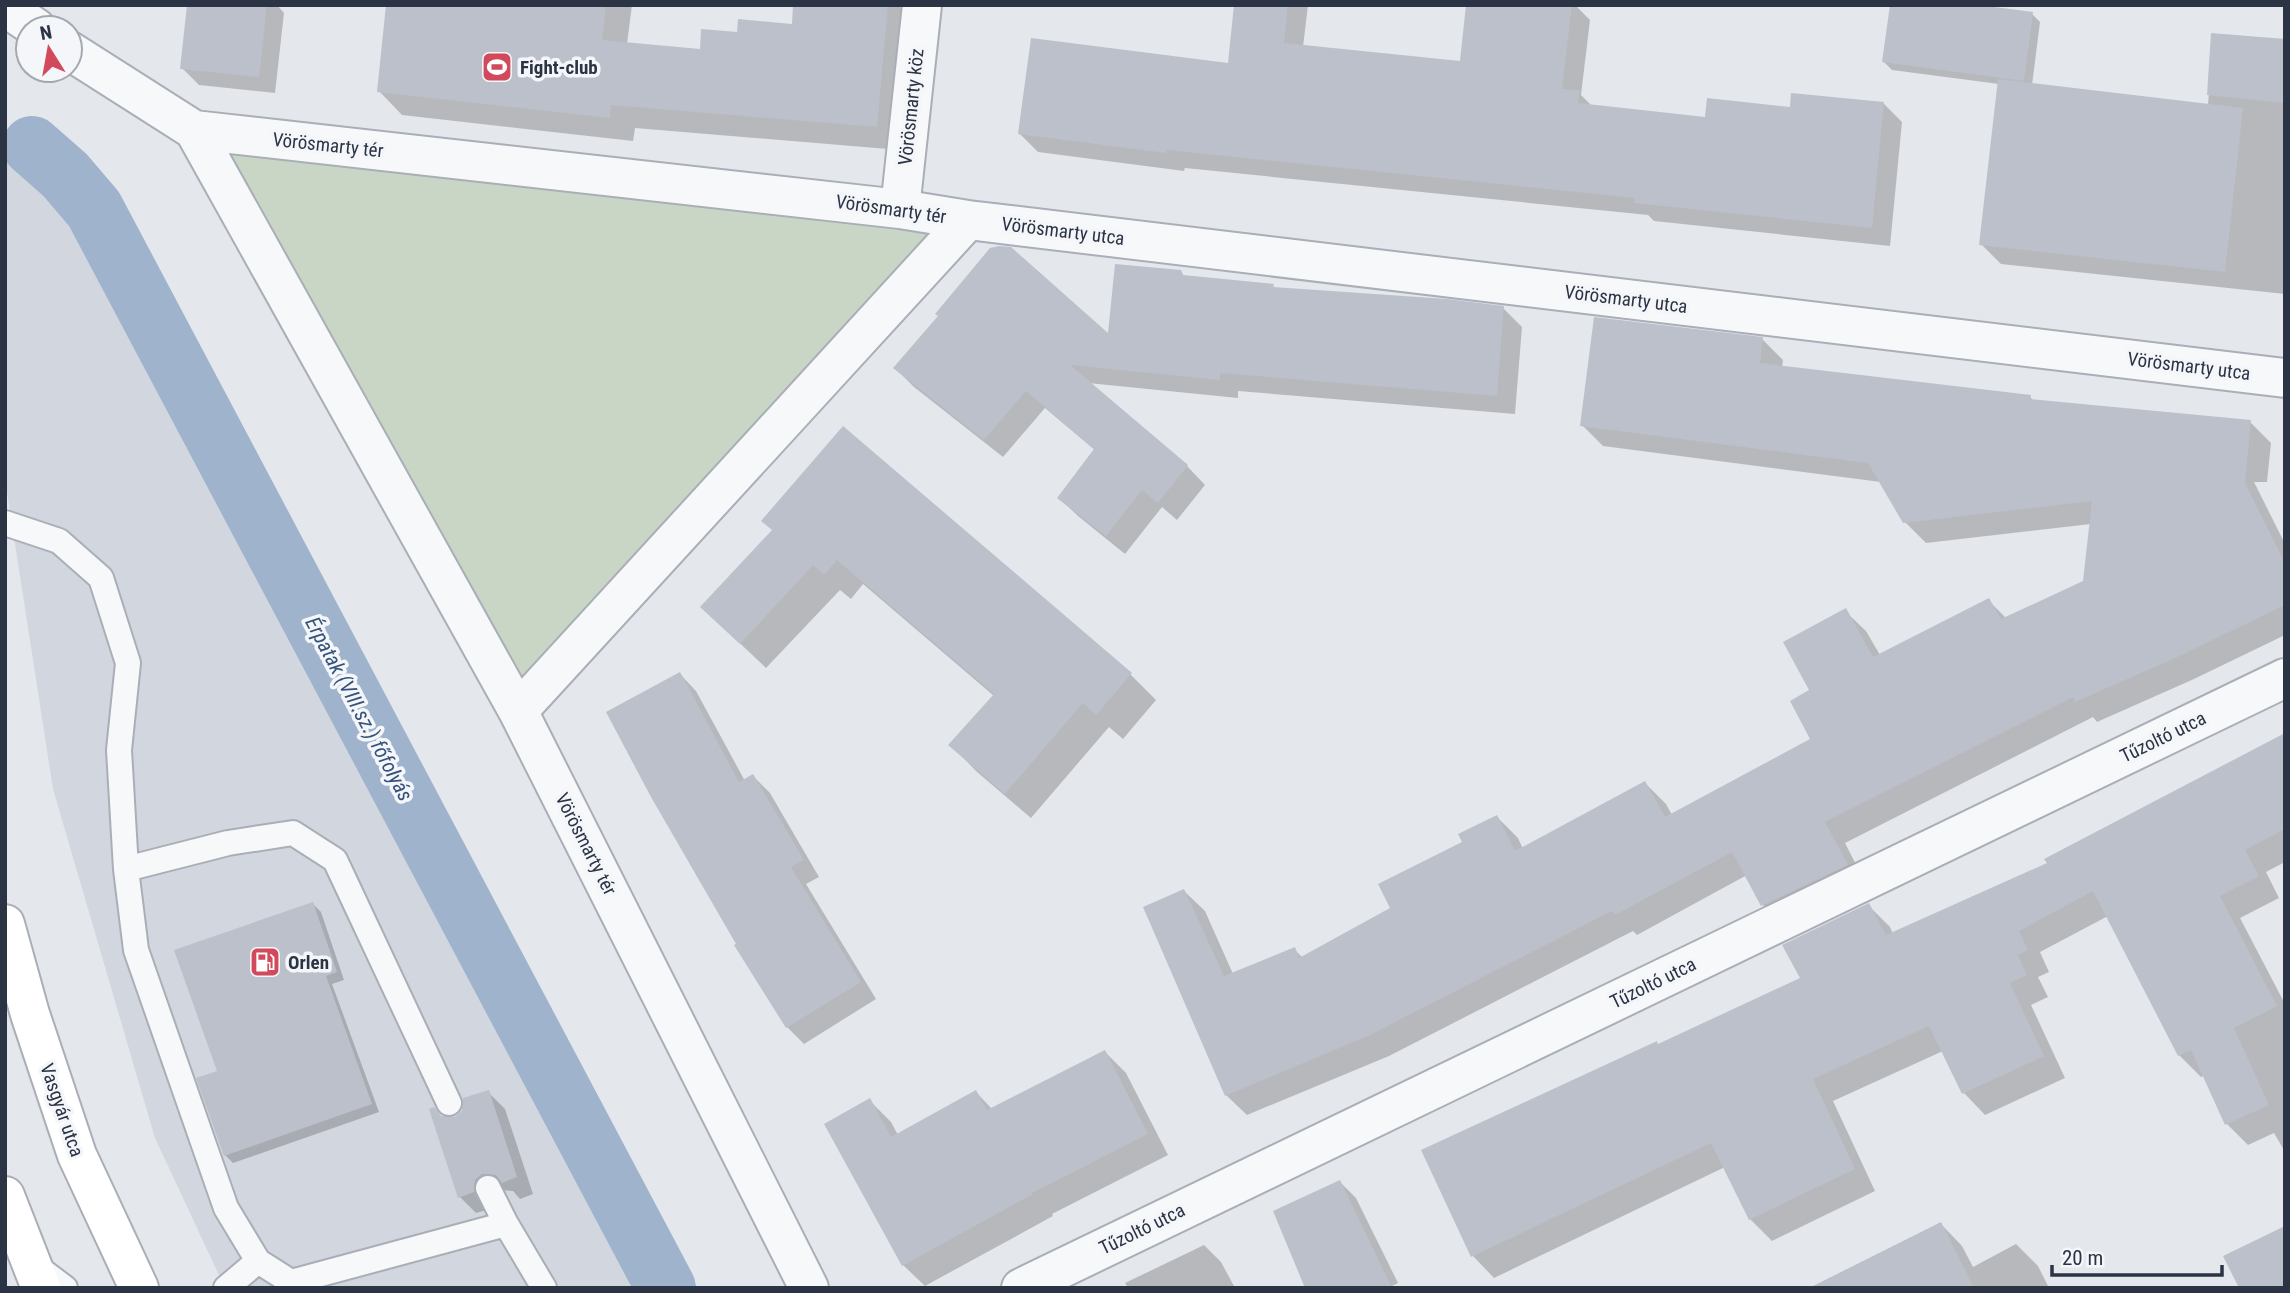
<svg xmlns="http://www.w3.org/2000/svg" width="2290" height="1293" font-family="'Roboto Condensed',sans-serif">
  <style>
    .built { fill: #d2d6de }
    .green { fill: #c9d6c5 }
    .shadow { fill: #0003 }
    .lines { fill: none; stroke-linecap: round; stroke-linejoin: round }
    .canal { stroke: #9fb4cc; stroke-width: 60 }
    .building { fill: #bbc0ca }
    .lane-casing { stroke: #a9aeb7; stroke-width: 28 }
    .street-casing { stroke: #a9aeb7; stroke-width: 42 }
    .secondary-casing { stroke: #a9aeb7; stroke-width: 42 }
    .lane { stroke: #f7f8fa; stroke-width: 24 }
    .street { stroke: #f7f8fa; stroke-width: 38 }
    .secondary { stroke: #fff; stroke-width: 38 }
    .labels { text-anchor: middle; dominant-baseline: central; stroke-width: 7; stroke-linejoin: round; paint-order: stroke }
    .poi-label { font-size: 19px; font-weight: bold; fill: #2b3445; stroke: #f4f6f9; text-anchor: start }
    .street-label { font-size: 19px; fill: #2b3445; stroke: #f4f6f9 }
    .water-label { font-size: 21px; font-style: italic; fill: #34527a; stroke: #f4f6f9 }
  </style>
  <rect width="100%" height="100%" fill="#e4e7ec"/>
  <path class="built" d="M5 159 50 175 398 813 650 1288H225L155 1138 53 789 5 479Z"/>
  <path class="green" d="M194 130 968 220 518 711Z"/>
  <path class="shadow" d="M189 5H277L284 13 275 93 199 85 182 68Z
    M388 5H632L627 44 701 51 738 34 794 26 795 5H898L912 19 900 150 635 128 633 141 402 115 379 91Z
    M1236 5H1308L1303 47 1462 63 1468 5H1575L1590 20 1581 95 1593 107 1707 119 1791 109 1884 104 1902 122 1890 246 1654 221 1648 215 1185 168 1184 171 1038 152 1020 134 1229 65Z
    M2032 14 2040 22 2032 85 2208 105 2213 35 2285 41V294L2001 264 1981 244 1999 84 1892 70 1884 62Z
    M1180 271 1185 277 1273 286 1276 289 1503 308 1522 327 1515 414 1238 391V398L1088 383 1187 466 1205 485 1177 520 1162 507 1125 554 1078 516 1059 498 1096 451 1045 408 1003 457 914 387 895 368 1110 337Z
    M1762 339 1783 360 1782 367 2030 397 2034 401 2250 422 2271 443 2267 482H2254L2285 544V635L2194 679 2097 722 2093 717 1845 843 1867 886 1783 926 1763 905 1747 875 1637 935 1633 931 1389 1056 1247 1115 1226 1095 1184 891 1205 911 1233 974 1294 949 1303 958 1393 909 1464 843 1497 817 1518 838 1523 849 1645 783 1666 804 1672 815 1813 739 1811 691 1845 611 1866 631 1880 655 1988 600 2007 619 2085 583 2091 524 1926 543 1905 522 1881 482 1603 446 1582 425Z
    M843 429 1131 675 1156 700 1123 739 1109 727 1031 818 976 771 951 745 994 696 863 584 851 599 840 590 766 668 728 632 774 531Z
    M680 674 696 691 745 781 753 776 770 793 819 877 806 884 876 999 804 1044 787 1027Z
    M2285 735V862L2266 872 2279 898 2240 918 2285 1004V1152L2274 1133 2248 1145 2227 1124 2205 1075 2201 1077 2179 1055 2108 916 2040 952 2049 972 2038 977 2048 997 2031 1005 2065 1078 1985 1115 1964 1093 1943 1051 1833 1101 1875 1191 1772 1241 1750 1219 1725 1167 1494 1278 1473 1256 1423 1151 1659 1046 1802 978 1868 905 1890 927 1893 934 2049 864Z
    M313 904 321 912 344 980 332 984 379 1112 233 1163 225 1155 219 1072Z
    M1105 1052 1126 1073 1168 1155 1052 1214 1053 1216 925 1286 903 1265 870 1101 891 1122 898 1135 976 1092 992 1109Z
    M488 1092 505 1109 533 1194 520 1199 513 1191 499 1190 490 1209 476 1213 460 1197 442 1117 455 1118Z
    M1340 1182 1356 1198 1398 1283 1388 1288Z
    M1941 1224 1962 1246 1973 1267 2016 1244 2038 1266 2049 1288H1861Z
    M1204 1245 1221 1262 1235 1288H1128L1125 1283Z"/>
  <g class="lines">
    <path class="canal" d="M32 146 65 175 94 209 666 1288"/>
  </g>
  <path class="building" d="M187 5H267L259 77 180 69Z
    M386 5H606L602 40 700 49 701 29 737 32 738 19 792 24 793 5H888L877 127 611 105 610 118 377 92Z
    M1234 5H1288L1284 43 1460 61 1466 5H1572L1562 89 1580 90 1578 103 1705 117 1707 98 1790 107 1791 93 1884 102 1872 228 1634 203 1635 198 1167 150 1166 153 1018 134 1031 38 1228 63Z
    M1890 5H1979L2033 12 2024 81 1882 62Z
    M2211 33 2285 39V103L2207 95Z
    M1998 79 2243 108 2225 272 1979 245Z
    M999 246 1011 247 1108 333 1115 264 1181 270 1183 275 1274 284 1273 287 1447 299 1504 306 1497 396 1220 373V380L1070 365 1188 465 1158 503 1142 490 1106 536 1057 498 1094 449 1026 391 984 440 893 368 938 316 935 314 990 248Z
    M1594 317 1763 337 1760 363 2031 395 2030 399 2251 420 2245 483 2285 563V605L2173 659 2075 702 2073 697 1825 822 1848 865 1761 906 1732 852 1615 915 1612 911 1368 1036 1225 1096 1143 907 1184 889 1224 976 1295 947 1299 958 1390 908 1378 884 1462 842 1458 834 1497 815 1515 851 1645 781 1665 817 1810 739 1790 701 1809 690 1783 642 1846 608 1873 657 1989 598 2001 619 2083 581 2092 501 1903 523 1868 463 1580 426Z
    M843 426 1132 673 1096 715 1083 703 1005 794 948 745 994 694 837 560 824 575 813 565 740 644 700 607 772 530 761 521Z
    M680 672 739 782 753 774 804 860 791 867 861 982 786 1028 734 945 736 944 651 797 606 712Z
    M2285 733V829L2245 850 2259 876 2220 896 2277 1006 2234 1028 2269 1105 2225 1125 2191 1050 2178 1056 2093 891 2019 931 2028 950 2018 955 2027 975 2010 983 2044 1056 1962 1094 1929 1026 1813 1079 1855 1169 1749 1220 1711 1143 1471 1257 1421 1150 1657 1041 1658 1044 1800 978 1782 945 1869 903 1886 935 2047 863 2044 859Z
    M313 902 337 972 326 976 372 1104 224 1156 196 1078 217 1071 174 950Z
    M1105 1050 1148 1134 1032 1193 1033 1194 902 1266 824 1124 870 1098 891 1137 976 1090 987 1110Z
    M489 1090 517 1177 502 1183 496 1175 482 1174 475 1180 474 1192 458 1198 429 1109 434 1107 441 1116 455 1117 462 1111 463 1098Z
    M1340 1180 1392 1288H1305L1273 1211Z
    M1941 1222 1974 1288H1809Z
    M2285 1226V1288H2239L2223 1256Z"/>
  <g class="lines">
    <g class="lane-casing">
      <path id="lane" d="M5 523 59 541 101 578 128 663 119 750 126 869 136 950 226 1208 258 1261 291 1282 506 1224 488 1188
        M126 869 228 843 293 833 335 860 449 1103
        M506 1224 544 1288
        M32 1263 65 1288
        M226 1288 258 1261"/>
    </g>
    <g class="street-casing">
      <path id="street" d="M5 7 36 28
        M70 51 194 130 900 209 968 220 2285 378
        M194 130 518 711 809 1288
        M900 209 922 5
        M518 711 968 220
        M1021 1288 2285 678"/>
    </g>
    <g class="secondary-casing">
      <path id="secondary" d="M5 924 30 1014 77 1155 139 1288
        M5 1196 41 1288"/>
    </g>
    <use href="#lane" class="lane"/>
    <use href="#street" class="street"/>
    <use href="#secondary" class="secondary"/>
  </g>
  <defs>
    <g id="stadium-square" transform="scale(1.575)"><rect x="-9" y="-9" width="18" height="18" rx="4" fill="#d1495b" stroke="#f4f6f9"/><path d="M0-5a6.5 5 0 1 0 0 10a6.5 5 0 1 0 0-10ZM-3.5-1.8h7v3.6h-7Z" fill="#fff"/></g>
    <g id="fuel-square" transform="scale(1.575)"><rect x="-9" y="-9" width="18" height="18" rx="4" fill="#d1495b" stroke="#f4f6f9"/><path d="M-5.5-6h7V0h2V4h1.3V-2.5L3-4.5l.8-.8L6-3V5H2.5V1h-1V6h-7ZM-4.2-4.7v3.2H.2V-4.7Z" fill="#fff"/></g>
  </defs>
  <g fill-rule="evenodd">
    <use href="#stadium-square" x="497" y="67"/>
    <use href="#fuel-square" x="265" y="962"/>
  </g>
  <g class="labels">
    <g class="poi-label">
      <text x="520" y="67">Fight-club</text>
      <text x="288" y="962">Orlen</text>
    </g>
    <g class="street-label">
      <text transform="translate(911 107) rotate(-84)">Vörösmarty köz</text>
      <text transform="translate(328 145) rotate(6)">Vörösmarty tér</text>
      <text transform="translate(891 209) rotate(8)">Vörösmarty tér</text>
      <text transform="translate(1063 231) rotate(7)">Vörösmarty utca</text>
      <text transform="translate(1626 299) rotate(7)">Vörösmarty utca</text>
      <text transform="translate(2189 366) rotate(7)">Vörösmarty utca</text>
      <text transform="translate(2163 737) rotate(-26)">Tűzoltó utca</text>
      <text transform="translate(586 844) rotate(63)">Vörösmarty tér</text>
      <text transform="translate(1653 983) rotate(-26)">Tűzoltó utca</text>
      <text transform="translate(62 1110) rotate(71)">Vasgyár utca</text>
      <text transform="translate(1142 1229) rotate(-26)">Tűzoltó utca</text>
    </g>
    <g class="water-label">
      <text transform="translate(359 709) rotate(62)">Érpatak (VIII.sz.) főfolyás</text>
    </g>
  </g>
  <rect width="2290" height="1293" fill="none" stroke="#2b3445" stroke-width="14"/>
  <g transform="translate(49 49) rotate(349)"><circle r="33" fill="#f4f6f9" stroke="#a4a8b1" stroke-width="2"/>
  <path d="M0-5L12 26L0 18L-12 26Z" fill="#d1495b"/>
  <text y="-10" font-size="19" font-weight="bold" text-anchor="middle" fill="#2b3445">N</text>
  </g>
  <path d="M2052 1265v10h170v-10" fill="none" stroke="#2b3445" stroke-width="3.5"/>
  <text x="2062" y="1265" font-size="21" fill="#2b3445" stroke="#f4f6f9" stroke-width="5" paint-order="stroke">20 m</text>
</svg>
